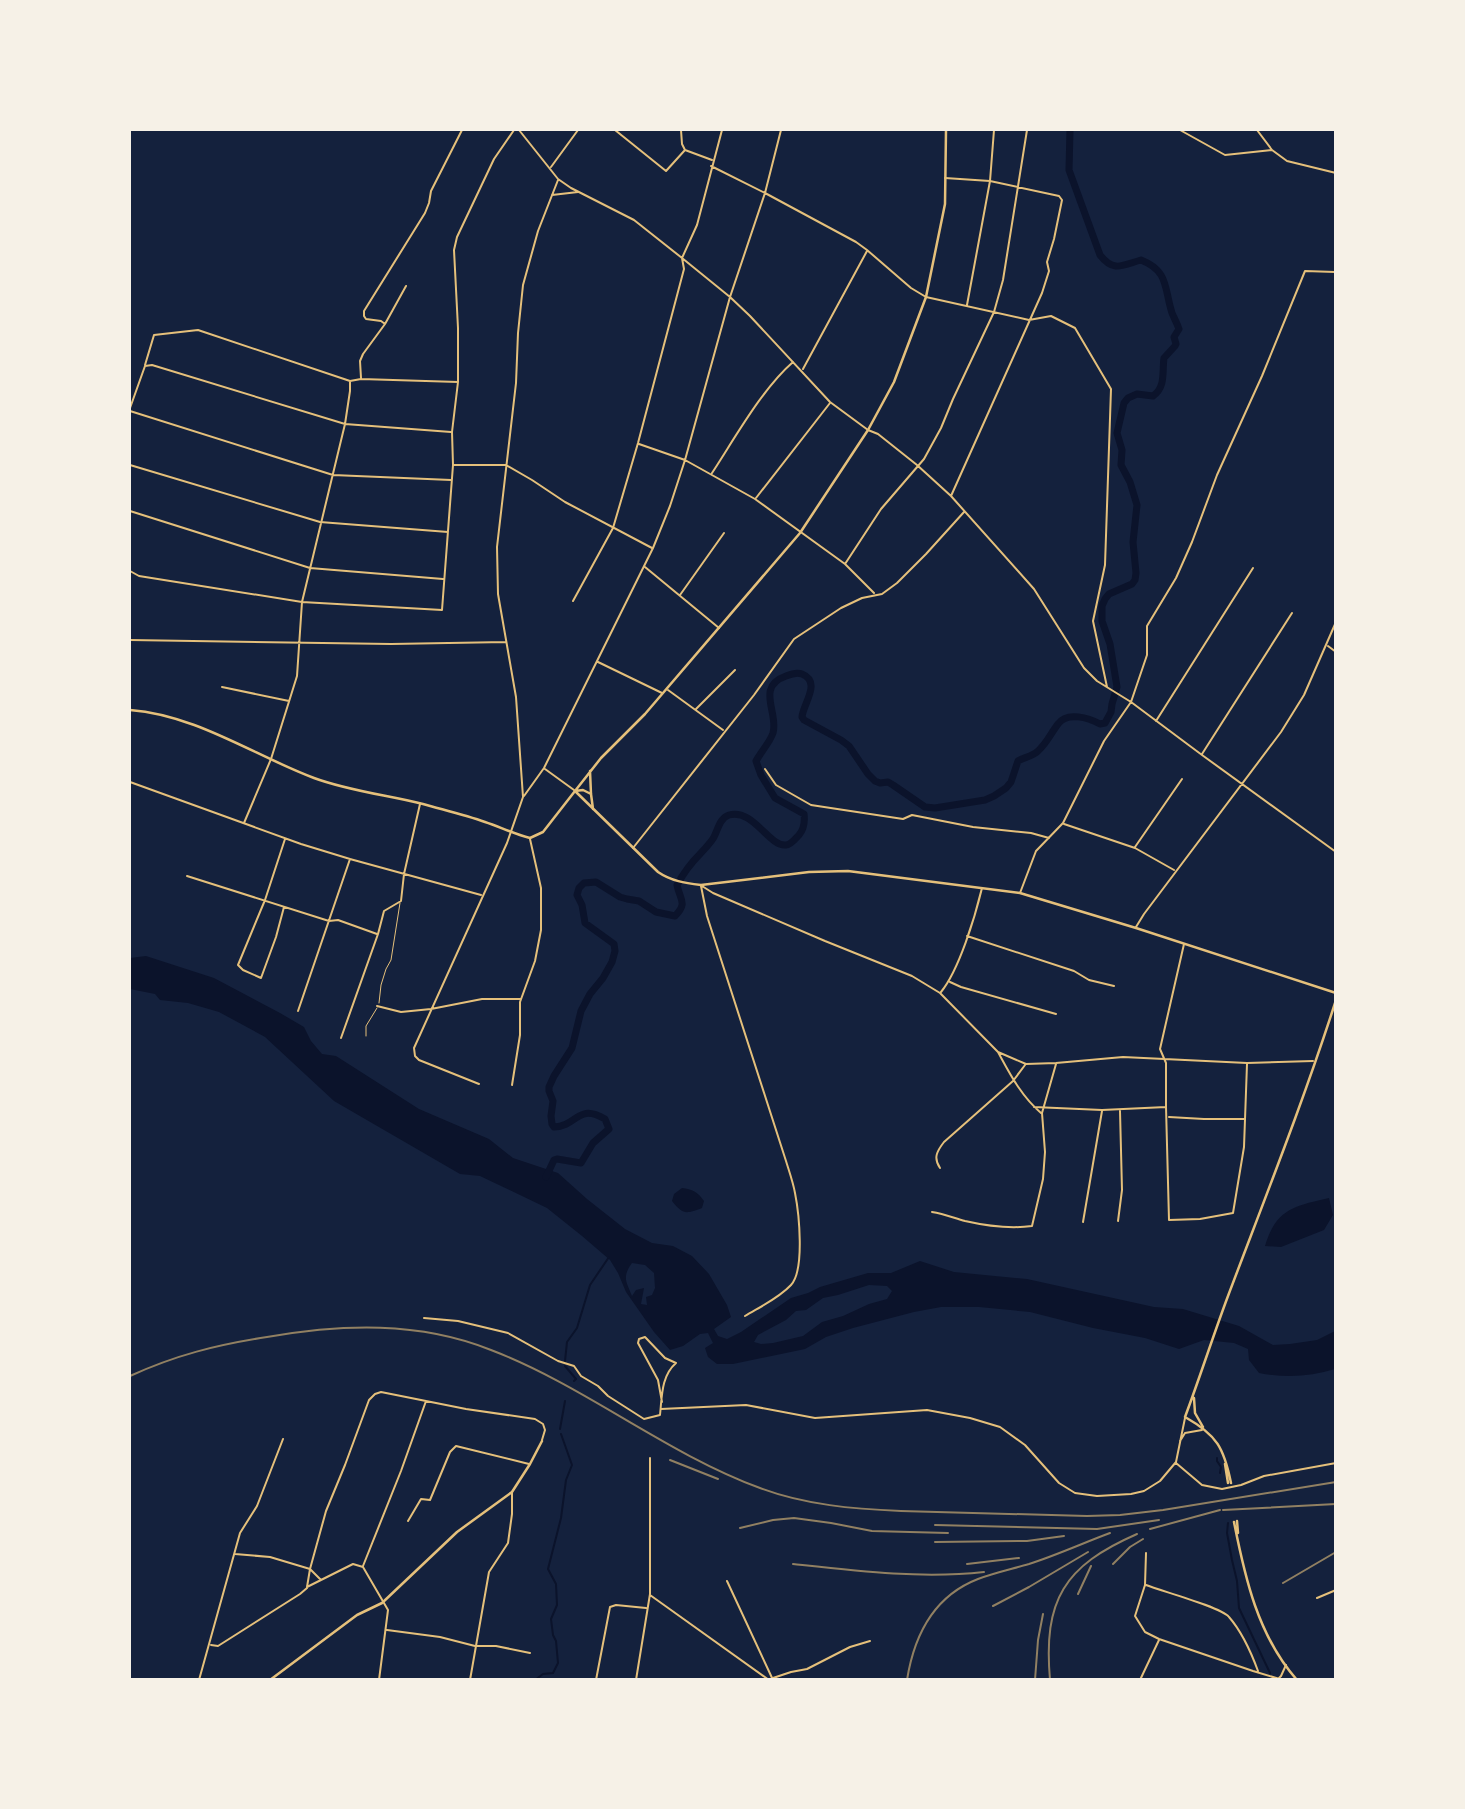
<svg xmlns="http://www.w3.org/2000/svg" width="1465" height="1809" font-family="'Roboto Condensed',sans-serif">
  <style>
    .water { fill: #0b132b; fill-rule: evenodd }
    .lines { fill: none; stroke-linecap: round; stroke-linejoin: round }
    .stream { stroke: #0b132b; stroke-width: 2 }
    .river { stroke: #0b132b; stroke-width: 7 }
    .service { stroke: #e5c07b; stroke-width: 1 }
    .minor { stroke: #e5c07b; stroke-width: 2 }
    .tertiary { stroke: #e5c07b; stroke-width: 2.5 }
    .secondary { stroke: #e5c07b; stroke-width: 2.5 }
    .rail { stroke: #918062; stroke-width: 2 }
  </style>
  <rect width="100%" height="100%" fill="#14213d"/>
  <path class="water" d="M146 956 214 978 280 1013 304 1027 311 1041 322 1054 336 1056 419 1109 489 1139 513 1158 558 1173 587 1199 625 1229 652 1243 673 1246 692 1256 709 1274 727 1305 731 1317 714 1329 718 1336 727 1339 741 1332 791 1298 808 1293 820 1287 868 1273H891L920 1261 954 1272 1027 1279 1154 1307 1183 1309 1239 1326 1273 1345 1290 1344 1317 1340 1335 1331V1369C1310 1377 1285 1378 1259 1373L1249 1360 1248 1349 1234 1343 1204 1340 1179 1349 1145 1338 1093 1328 1030 1312 979 1307H941L914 1312 853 1328 826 1337 805 1349 733 1364H717L708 1357 705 1348 713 1343 708 1333 700 1334 683 1346 670 1350 654 1332 626 1292 618 1273 610 1260 582 1236 547 1208 480 1176 460 1174 334 1101 265 1037 219 1012 188 1003 160 1000 155 994 130 989V958ZM632 1263 645 1265 654 1273 655 1288 652 1295 646 1297 647 1305 641 1304 644 1288 636 1290 632 1296C626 1281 622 1277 632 1263ZM869 1285 887 1286 892 1291 887 1299 869 1304 843 1316 822 1322 803 1336 773 1343 761 1344 754 1342 758 1335 786 1320 796 1311 806 1310 823 1298 838 1295Z
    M682 1188C692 1189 698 1192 704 1201L702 1208C686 1214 683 1215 672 1201L674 1194Z
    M1329 1198 1333 1215 1324 1230 1281 1247 1265 1246C1276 1209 1294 1206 1329 1198Z"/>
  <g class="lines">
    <path class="stream" d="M565 1361 567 1342 577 1328 590 1285 609 1257
      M565 1366 576 1379 574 1381
      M560 1429 565 1401
      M1217 1458V1461L1221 1467 1220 1473
      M1228 1523 1227 1533 1232 1560 1237 1581 1239 1608 1270 1673
      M535 1680 543 1674 553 1673 558 1663 556 1641 553 1635 551 1619 557 1605 556 1584 548 1569 561 1518 566 1480 572 1465 561 1434"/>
    <path class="river" d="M546 1177 554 1160 557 1159 581 1163 593 1143 609 1129 605 1119C577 1103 578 1126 554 1127L552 1124 551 1116 553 1101 549 1091V1087L554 1076 572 1048 581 1011 590 994 603 978 612 962 615 951 614 944 585 923 582 905 577 895 579 888 584 883 596 882 620 897 627 899 639 901 656 912 675 916C688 903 680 900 677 885 683 874 691 863 700 854 705 848 710 844 714 837 718 829 720 818 729 815 753 808 769 847 786 845 791 845 796 838 799 835 804 829 805 822 804 814L775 798 761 775 756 761C761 752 770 742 773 733 779 713 755 687 786 676 791 674 797 672 802 674 822 682 803 704 802 717L804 720 841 740 849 746 868 774 875 781 880 783 888 782 893 785 925 807 935 808 985 800 994 796 1006 788 1011 782 1018 761C1024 757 1032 757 1038 751 1047 743 1051 733 1058 724 1067 711 1089 718 1100 724L1105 723 1111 712 1112 704 1117 687 1110 644 1102 621V606L1105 599 1109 594 1132 584 1135 580 1136 573 1133 542 1137 505 1130 482 1121 465 1122 450 1117 433 1124 403 1128 398 1137 394 1153 396C1166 387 1162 372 1164 358L1175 346 1176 344 1174 337 1179 329C1177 323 1174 318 1172 313 1164 288 1169 271 1141 260 1123 265 1114 273 1100 255L1069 170 1070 130"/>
    <path class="service" d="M379 1003 381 985 386 969 391 960 400 903
      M366 1036V1026L377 1008"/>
    <path class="minor" d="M519 130 558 179 571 188 634 220 682 258 730 297 750 316 830 402 868 430 878 434 917 465 951 496 1034 589 1084 668 1097 681 1131 702 1202 755 1336 852
      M615 130 666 171 685 150
      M681 130 682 144 685 150 712 160
      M1180 130 1225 155 1272 150
      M1257 130 1272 150 1287 161 1336 173
      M711 166 765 193 856 242 867 250 911 288 926 297 1029 320 1051 316 1075 328 1111 389 1105 565 1093 621 1107 687
      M551 167 578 130
      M945 178 990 181 1059 196 1062 200 1054 239 1047 262 1049 271 1042 293 951 496
      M552 195 578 192
      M967 305 990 181 994 130
      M385 324 381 321 366 319 364 316V311L425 213 429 203 431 191 462 130
      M145 365 154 335 198 330 350 381 361 379 458 382
      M803 369 867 251
      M361 378 360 361 363 354 385 324 406 286
      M130 408 145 366 152 365 345 424 451 432
      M130 411 333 475 451 480
      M639 444 685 460 755 499 845 564 874 593
      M130 465 320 522 448 532
      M453 465H506L532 480 565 502 652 548
      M712 473C735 438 762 389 793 362
      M756 498 830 403
      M130 511 310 568 443 579
      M845 564 881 509 924 459 941 428 953 399 994 312 1003 280 1027 130
      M645 567 719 628
      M130 571 139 576 302 602 442 610 453 465 452 432 458 382V328L454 250 457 237 494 159 514 130
      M680 595 724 533
      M573 601 613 528 638 443 684 269 682 258 697 225 722 130
      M130 640 391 644 506 642
      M1328 646 1336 652
      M598 662 662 693
      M222 687 289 701
      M668 690 723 730
      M696 709 735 670
      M1156 721 1253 568
      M1202 754 1292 613
      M545 769 574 790
      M765 769 776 785 811 805 903 819 912 815 973 827 1031 833 1049 838
      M130 782 301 844 350 859 481 895
      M524 796 544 768 653 548 670 506 685 460 730 297 765 193 781 130
      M244 823 271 759 297 676 302 602 345 424 350 391V381
      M1064 824 1135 848 1174 870
      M1135 847 1182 779
      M633 848 754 695 794 639 841 608 862 598 882 594 897 583 926 554 964 512
      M187 876 329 921 338 920 377 934
      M701 886 707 916 786 1161C789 1171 793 1182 795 1193 799 1213 805 1270 791 1285 779 1298 760 1307 745 1316
      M702 886 713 893 825 941 912 976 940 993 998 1052 1026 1064 1056 1063 1123 1057 1247 1063 1313 1061
      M1020 893 1036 851 1063 823 1104 741 1131 702 1147 655V626L1176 578 1192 542 1217 475 1262 376 1305 271 1335 272 1336 270
      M284 907 276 937 261 978 243 970 238 965 265 900 285 839
      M1136 927 1144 914 1281 732 1304 695 1336 622
      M967 936 1074 971 1089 980 1114 986
      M1184 944 1160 1049 1166 1063V1107L1169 1220 1200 1219 1233 1213 1244 1147 1247 1064
      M950 982 961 987 1056 1014
      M941 992C959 970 975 917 982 888
      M377 1006 401 1012 431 1009 482 999H520
      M298 1011 350 859
      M341 1038 378 934 384 911 401 901 404 874 420 804
      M998 1052C1010 1074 1021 1096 1041 1113
      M479 1084 419 1060 415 1056 414 1048 507 843 523 797 516 697 498 594 497 547 516 383 518 333 523 285 538 231 558 180
      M512 1085 520 1035V1002L535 961 541 930V888L530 839
      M1034 1107 1102 1110 1166 1107
      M1169 1117 1204 1119H1244
      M940 1168C933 1158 937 1151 944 1142L1013 1081 1025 1065
      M932 1212C944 1214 954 1218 965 1221 987 1226 1010 1229 1032 1226L1043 1179 1045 1152 1042 1113 1056 1064
      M1118 1221 1122 1190 1120 1111
      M1083 1222 1102 1111
      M424 1318 458 1321 508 1333 558 1361 574 1366 581 1376 598 1386 608 1396 644 1419 660 1415C662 1397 661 1376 676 1363L665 1358 645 1337 639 1339 638 1343 658 1380 662 1402
      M661 1409 746 1405 815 1418 927 1410 970 1418 1000 1427 1025 1445 1059 1483 1075 1493 1097 1496 1131 1494 1144 1491 1160 1481 1176 1462 1185 1418
      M1180 1441 1185 1433 1202 1430
      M1176 1463 1202 1485 1222 1489 1241 1485 1264 1476 1336 1463
      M408 1521 421 1499 430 1500 450 1452 456 1446 529 1464
      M1146 1553 1145 1585 1135 1616 1145 1632 1159 1639 1253 1671 1283 1680
      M235 1554 270 1557 310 1569 321 1580
      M363 1566 401 1471 426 1401
      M727 1581 773 1680
      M1146 1585C1161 1591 1221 1607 1229 1617 1243 1633 1251 1652 1258 1671
      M650 1595 769 1680
      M1317 1598 1336 1590
      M387 1630 440 1637 475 1646H496L530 1653
      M211 1645 218 1646 300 1594 307 1588
      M773 1678 791 1672 807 1669 850 1647 870 1641
      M1279 1678 1281 1676 1286 1665
      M199 1680 240 1533 257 1506 283 1439
      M379 1680 388 1610 363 1567 353 1564 307 1587 310 1569 326 1511 345 1465 369 1400 375 1394 381 1392 466 1409 535 1419 543 1424 545 1430 542 1440
      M470 1680 489 1572 508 1543 512 1514V1493
      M596 1680 610 1607 616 1605 646 1608
      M636 1680 650 1594V1458
      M1140 1680 1159 1640"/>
    <path class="tertiary" d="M130 710C196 715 253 755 314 778 349 791 387 795 423 804 444 810 465 815 485 822 500 827 514 834 530 838L543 832 575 791
      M270 1680 357 1615 382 1603 457 1532 512 1492 530 1464 542 1441"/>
    <path class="secondary" d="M590 771 591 794 593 809
      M575 791 658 872C671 881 685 883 701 885L809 872 848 871 1020 893 1136 928 1336 993
      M575 791 601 758 645 714 800 533 868 430 894 382 926 297 945 204 946 130
      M575 791 583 790 591 794
      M1194 1398 1195 1413 1203 1427
      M1225 1464 1228 1483
      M1231 1483C1224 1448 1217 1435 1185 1417 1200 1377 1213 1336 1228 1296 1265 1198 1304 1100 1336 1000
      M1237 1521 1238 1533
      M1234 1522C1245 1578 1258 1636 1297 1680"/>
    <path class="rail" d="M130 1376C176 1355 216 1345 267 1337 342 1324 419 1321 491 1350 585 1386 665 1453 760 1488 805 1505 854 1509 901 1511L1087 1516 1120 1515 1163 1510 1336 1482
      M670 1460 718 1479
      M1223 1510 1336 1504
      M935 1525 1097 1529 1159 1520
      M740 1528 773 1520 794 1518 831 1523 872 1531 948 1533
      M1150 1529 1220 1510
      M935 1542 1027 1541 1064 1536
      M793 1564C856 1571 921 1579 984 1572
      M967 1564 1019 1558
      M1113 1564 1130 1547 1143 1539
      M1283 1583 1336 1552
      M1078 1594 1091 1566
      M993 1606 1029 1587 1088 1552
      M907 1680C914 1636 934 1596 978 1579 994 1573 1012 1569 1029 1564 1057 1555 1083 1543 1110 1533
      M1035 1680 1038 1640 1043 1614
      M1050 1680C1043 1600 1064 1566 1137 1534"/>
  </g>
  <rect width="1465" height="1809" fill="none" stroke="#f6f1e7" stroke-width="262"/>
</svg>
